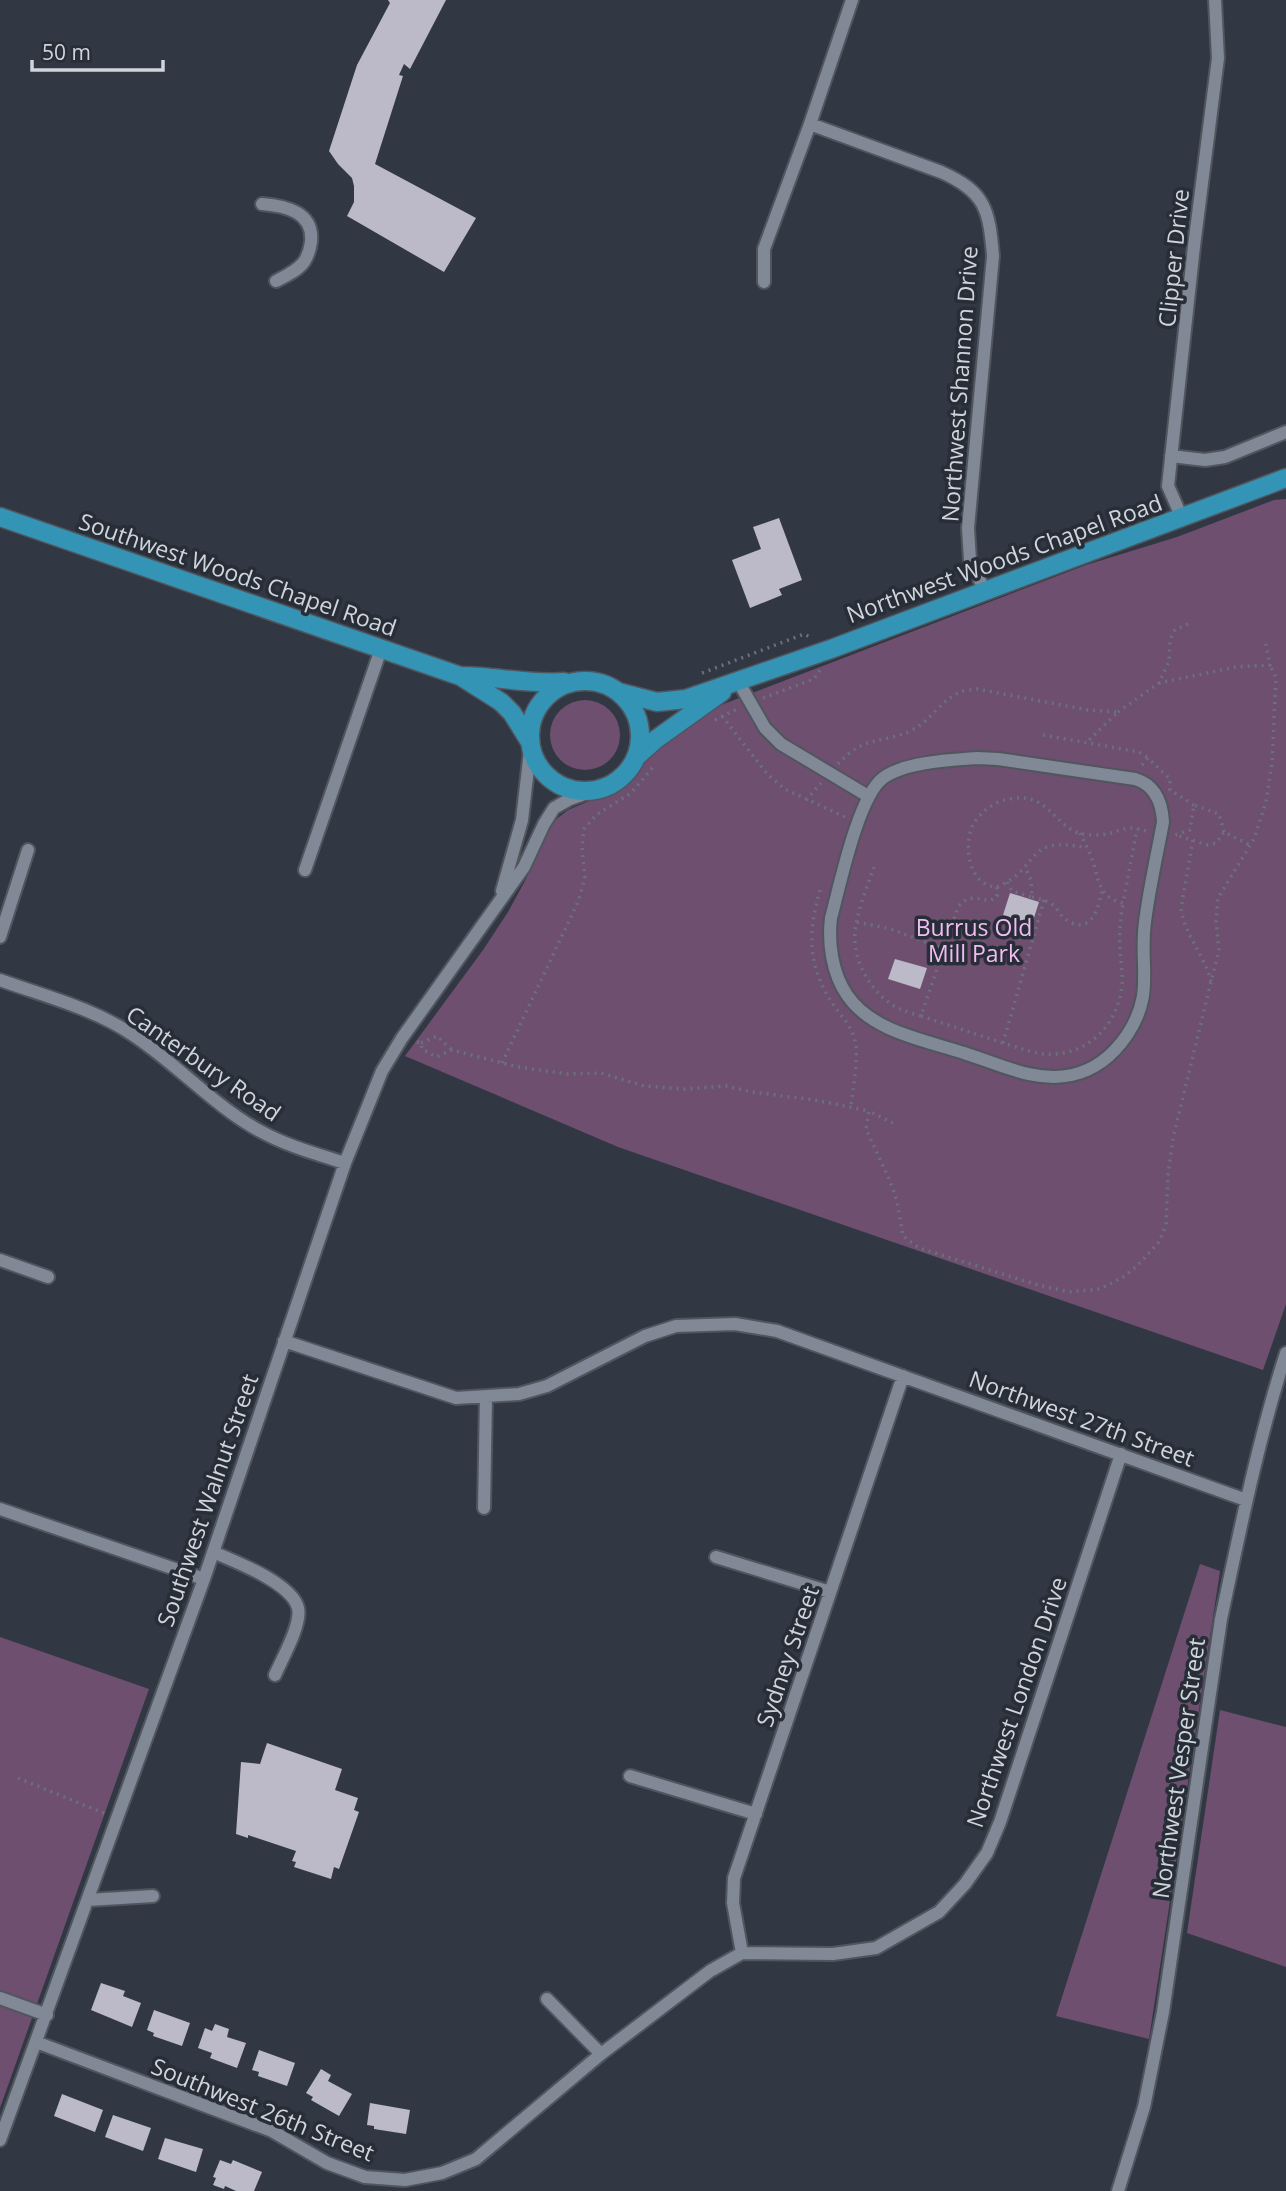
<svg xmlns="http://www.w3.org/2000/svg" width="1286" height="2191" font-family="'Open Sans',sans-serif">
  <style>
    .green { fill: #6e4f70 }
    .building { fill: #bcbac9 }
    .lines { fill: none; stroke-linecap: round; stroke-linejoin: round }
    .minor-casing { stroke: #50555e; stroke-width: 16 }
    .major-casing { stroke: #50555e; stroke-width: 21 }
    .path { stroke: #6b717b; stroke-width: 3.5; stroke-dasharray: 2 5; stroke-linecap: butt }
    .minor { stroke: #818996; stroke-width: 12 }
    .major { stroke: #3494b5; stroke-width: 18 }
    .labels { text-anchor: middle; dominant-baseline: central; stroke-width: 7; stroke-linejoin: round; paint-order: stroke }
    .street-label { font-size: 23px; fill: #d0d4db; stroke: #272e38 }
    .park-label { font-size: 23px; fill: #f2bbf4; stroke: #272e38 }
  </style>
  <rect width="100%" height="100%" fill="#313843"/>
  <path class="green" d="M1286 499V1304L1263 1370 618 1147 405 1056 483 950 508 912 526 879 544 837 554 821 568 810 594 799 626 780 652 750 697 717 716 707 1086 565 1177 537 1274 500Z
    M550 735a35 35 0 1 1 70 0a35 35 0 1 1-70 0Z
    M1200 1564 1220 1571 1149 2039 1056 2016Z
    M0 1637 149 1689 0 2108Z
    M1220 1710 1286 1727V1967L1187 1933Z"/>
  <path class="building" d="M388 0H446L410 69 404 64 399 75 403 76 375 164 476 218 444 272 347 216 354 202V186L352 178 338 164 329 151 357 65 390 3Z
    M779 518 802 580 779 589 782 595 750 608 732 560 761 549 753 527Z
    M1010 893 1039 902 1032 924 1003 915Z
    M895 959 927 968 920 989 888 979Z
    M267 1743 342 1769 335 1790 358 1798 354 1810 359 1812 339 1869 334 1867 331 1879 294 1867 296 1862 292 1861 296 1851 248 1835V1838L236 1834 241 1762 260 1764Z
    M101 1983 125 1991 123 1996 141 2003 132 2027 91 2010Z
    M154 2010 190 2023 182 2046 153 2036 154 2033 147 2030Z
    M215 2024 229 2029 227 2037 246 2043 237 2068 210 2058 212 2053 198 2048 205 2028 212 2031Z
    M259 2050 295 2063 287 2086 258 2076 259 2072 252 2070Z
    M321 2069 331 2075 328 2081 352 2094 339 2116 311 2100 313 2097 306 2093Z
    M62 2094 103 2110 95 2132 54 2116Z
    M370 2103 410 2110 406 2134 374 2129V2126L367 2125Z
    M113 2115 151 2128 143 2151 105 2137Z
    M165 2138 203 2149 196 2172 158 2159Z
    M220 2160 231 2164 233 2160 262 2172 254 2191H236L225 2186 224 2189 213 2185 216 2178 213 2177Z"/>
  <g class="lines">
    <g class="minor-casing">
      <path id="minor" d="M810 124 941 172C986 192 989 210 993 256L968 528 970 560 985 591
        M262 204C286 206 314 212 311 242 310 249 308 256 304 262 297 271 286 276 276 281
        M764 282V249L810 124 852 0
        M1171 456 1205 460 1225 457 1286 432
        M1182 518 1168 486 1194 246 1218 58 1215 0
        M738 681 765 728 781 744 868 796
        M977 758 998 759 1135 779C1155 785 1162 802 1163 822 1157 855 1149 889 1145 922 1139 967 1155 993 1127 1035 1114 1054 1095 1070 1072 1075 1035 1083 999 1064 964 1053 925 1040 872 1032 847 995 832 973 828 943 831 918 840 885 858 797 883 778 904 762 951 760 977 758Z
        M305 870 381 649
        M502 891 522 820 530 751
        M0 937 28 850
        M0 980C44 996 93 1008 133 1035 177 1064 214 1106 260 1131 287 1146 317 1154 345 1163
        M0 1260 48 1277
        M284 1341 456 1398 519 1394 547 1386 645 1336 676 1326 735 1324 777 1331 1246 1500
        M484 1508 486 1397
        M0 1509 204 1579
        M213 1552C234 1561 292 1583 298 1608 302 1624 282 1659 275 1675
        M716 1557 830 1592
        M630 1776 756 1814
        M88 1900 153 1896
        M742 1953 733 1903 734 1878 903 1376
        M0 1998 47 2015
        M547 1999 601 2054
        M36 2042 272 2131 327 2163 365 2177 405 2180 442 2173 476 2159 601 2054 710 1971 742 1953 833 1954 876 1948 939 1912 965 1884 987 1853 1000 1822 1121 1454
        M0 2140 204 1579 345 1163 382 1071 402 1038 524 867 544 824 554 808 570 799 595 790
        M1118 2191 1144 2107 1163 2012 1221 1619C1240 1530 1258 1440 1286 1353"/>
    </g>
    <g class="major-casing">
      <path id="major" d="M0 517 460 676 501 702 512 713 530 742
        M460 676C495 676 530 685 564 682
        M530 736a55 55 0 1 1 110 0a55 55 0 1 1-110 0Z
        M618 692 657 702 686 699 831 649 1286 478
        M636 757 655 740 722 692"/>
    </g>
    <path class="path" d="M1188 624 1175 630 1170 640 1169 661 1159 683 1236 667 1270 665 1265 640
      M702 673 804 634 812 638
      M763 698 814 679 820 670
      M1118 712 1159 683
      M722 716 768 775 785 789 845 817
      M715 720 739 708
      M1043 735 1139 752 1148 758
      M838 764C865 734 881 745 912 730 931 721 941 700 960 692 965 690 972 690 977 689L1088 710 1118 712 1087 742
      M1142 765 1148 758 1170 779V790L1194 805
      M806 800 821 783
      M1224 832 1219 814 1194 805 1190 830 1175 835 1208 845 1216 843 1224 832 1250 845
      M1080 833C1085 843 1091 854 1094 865 1099 884 1101 898 1123 903L1137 829
      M1193 840 1181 908C1184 934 1205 956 1211 982L1219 950 1216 921 1218 898 1254 839 1266 802 1272 763 1276 677 1270 665
      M874 867C867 887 858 909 855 931 852 961 872 996 900 1009 906 1012 914 1014 921 1016L958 907C967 895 977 898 990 901L997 896V887C970 886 963 849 972 827 978 813 995 801 1009 799 1045 792 1051 819 1074 831 1082 836 1101 836 1111 833 1118 831 1124 828 1132 828 1137 828 1142 830 1147 831
      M1007 882 1012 891 1032 897 1031 880 1025 867
      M997 887C1043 867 1023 834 1087 848
      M820 890C809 928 807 959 827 995 836 1011 851 1023 855 1041 859 1058 853 1088 851 1106
      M1032 897C1039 899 1047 900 1053 905 1058 909 1061 917 1068 921 1091 935 1099 907 1102 891
      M1044 900 1003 1043C1017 1047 1031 1053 1045 1054 1086 1057 1118 1026 1122 985 1123 974 1121 963 1120 952 1119 936 1120 920 1123 903
      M857 922 891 929 944 949
      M921 1016 1003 1043
      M417 1042 421 1043 422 1049 436 1057 452 1050 518 1067 568 1074 601 1073 644 1086 684 1089 726 1086 752 1092 815 1100 869 1111
      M421 1043 437 1036 452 1050
      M502 1063 578 902 585 878 582 848 584 829 596 815 631 793 654 766
      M893 1123 869 1111 866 1129 890 1181 897 1201 903 1236 919 1248 1038 1285 1069 1292 1100 1289 1123 1277 1137 1266 1159 1242 1166 1225 1168 1175 1173 1138 1211 982
      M18 1778 106 1814"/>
    <use href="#minor" class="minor"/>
    <use href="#major" class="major"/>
  </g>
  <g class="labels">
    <g class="street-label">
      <text transform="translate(1173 258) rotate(-84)">Clipper Drive</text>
      <text transform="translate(959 384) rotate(-86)">Northwest Shannon Drive</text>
      <text transform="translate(1004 558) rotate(-20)">Northwest Woods Chapel Road</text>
      <text transform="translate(238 574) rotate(19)">Southwest Woods Chapel Road</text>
      <text transform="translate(204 1063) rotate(35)">Canterbury Road</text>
      <text transform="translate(1082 1418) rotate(20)">Northwest 27th Street</text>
      <text transform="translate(207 1500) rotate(-71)">Southwest Walnut Street</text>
      <text transform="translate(787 1656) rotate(-71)">Sydney Street</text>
      <text transform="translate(1016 1702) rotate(-71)">Northwest London Drive</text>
      <text transform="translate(1178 1768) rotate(-82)">Northwest Vesper Street</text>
      <text transform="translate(263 2109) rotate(22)">Southwest 26th Street</text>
    </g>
    <g class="park-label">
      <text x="974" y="927">Burrus Old<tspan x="974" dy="26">Mill Park</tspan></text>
    </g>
  </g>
  <path d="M32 60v10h131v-10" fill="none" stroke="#d0d4db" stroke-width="3.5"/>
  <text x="42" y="60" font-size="21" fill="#d0d4db" stroke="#272e38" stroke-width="5" paint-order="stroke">50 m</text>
</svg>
